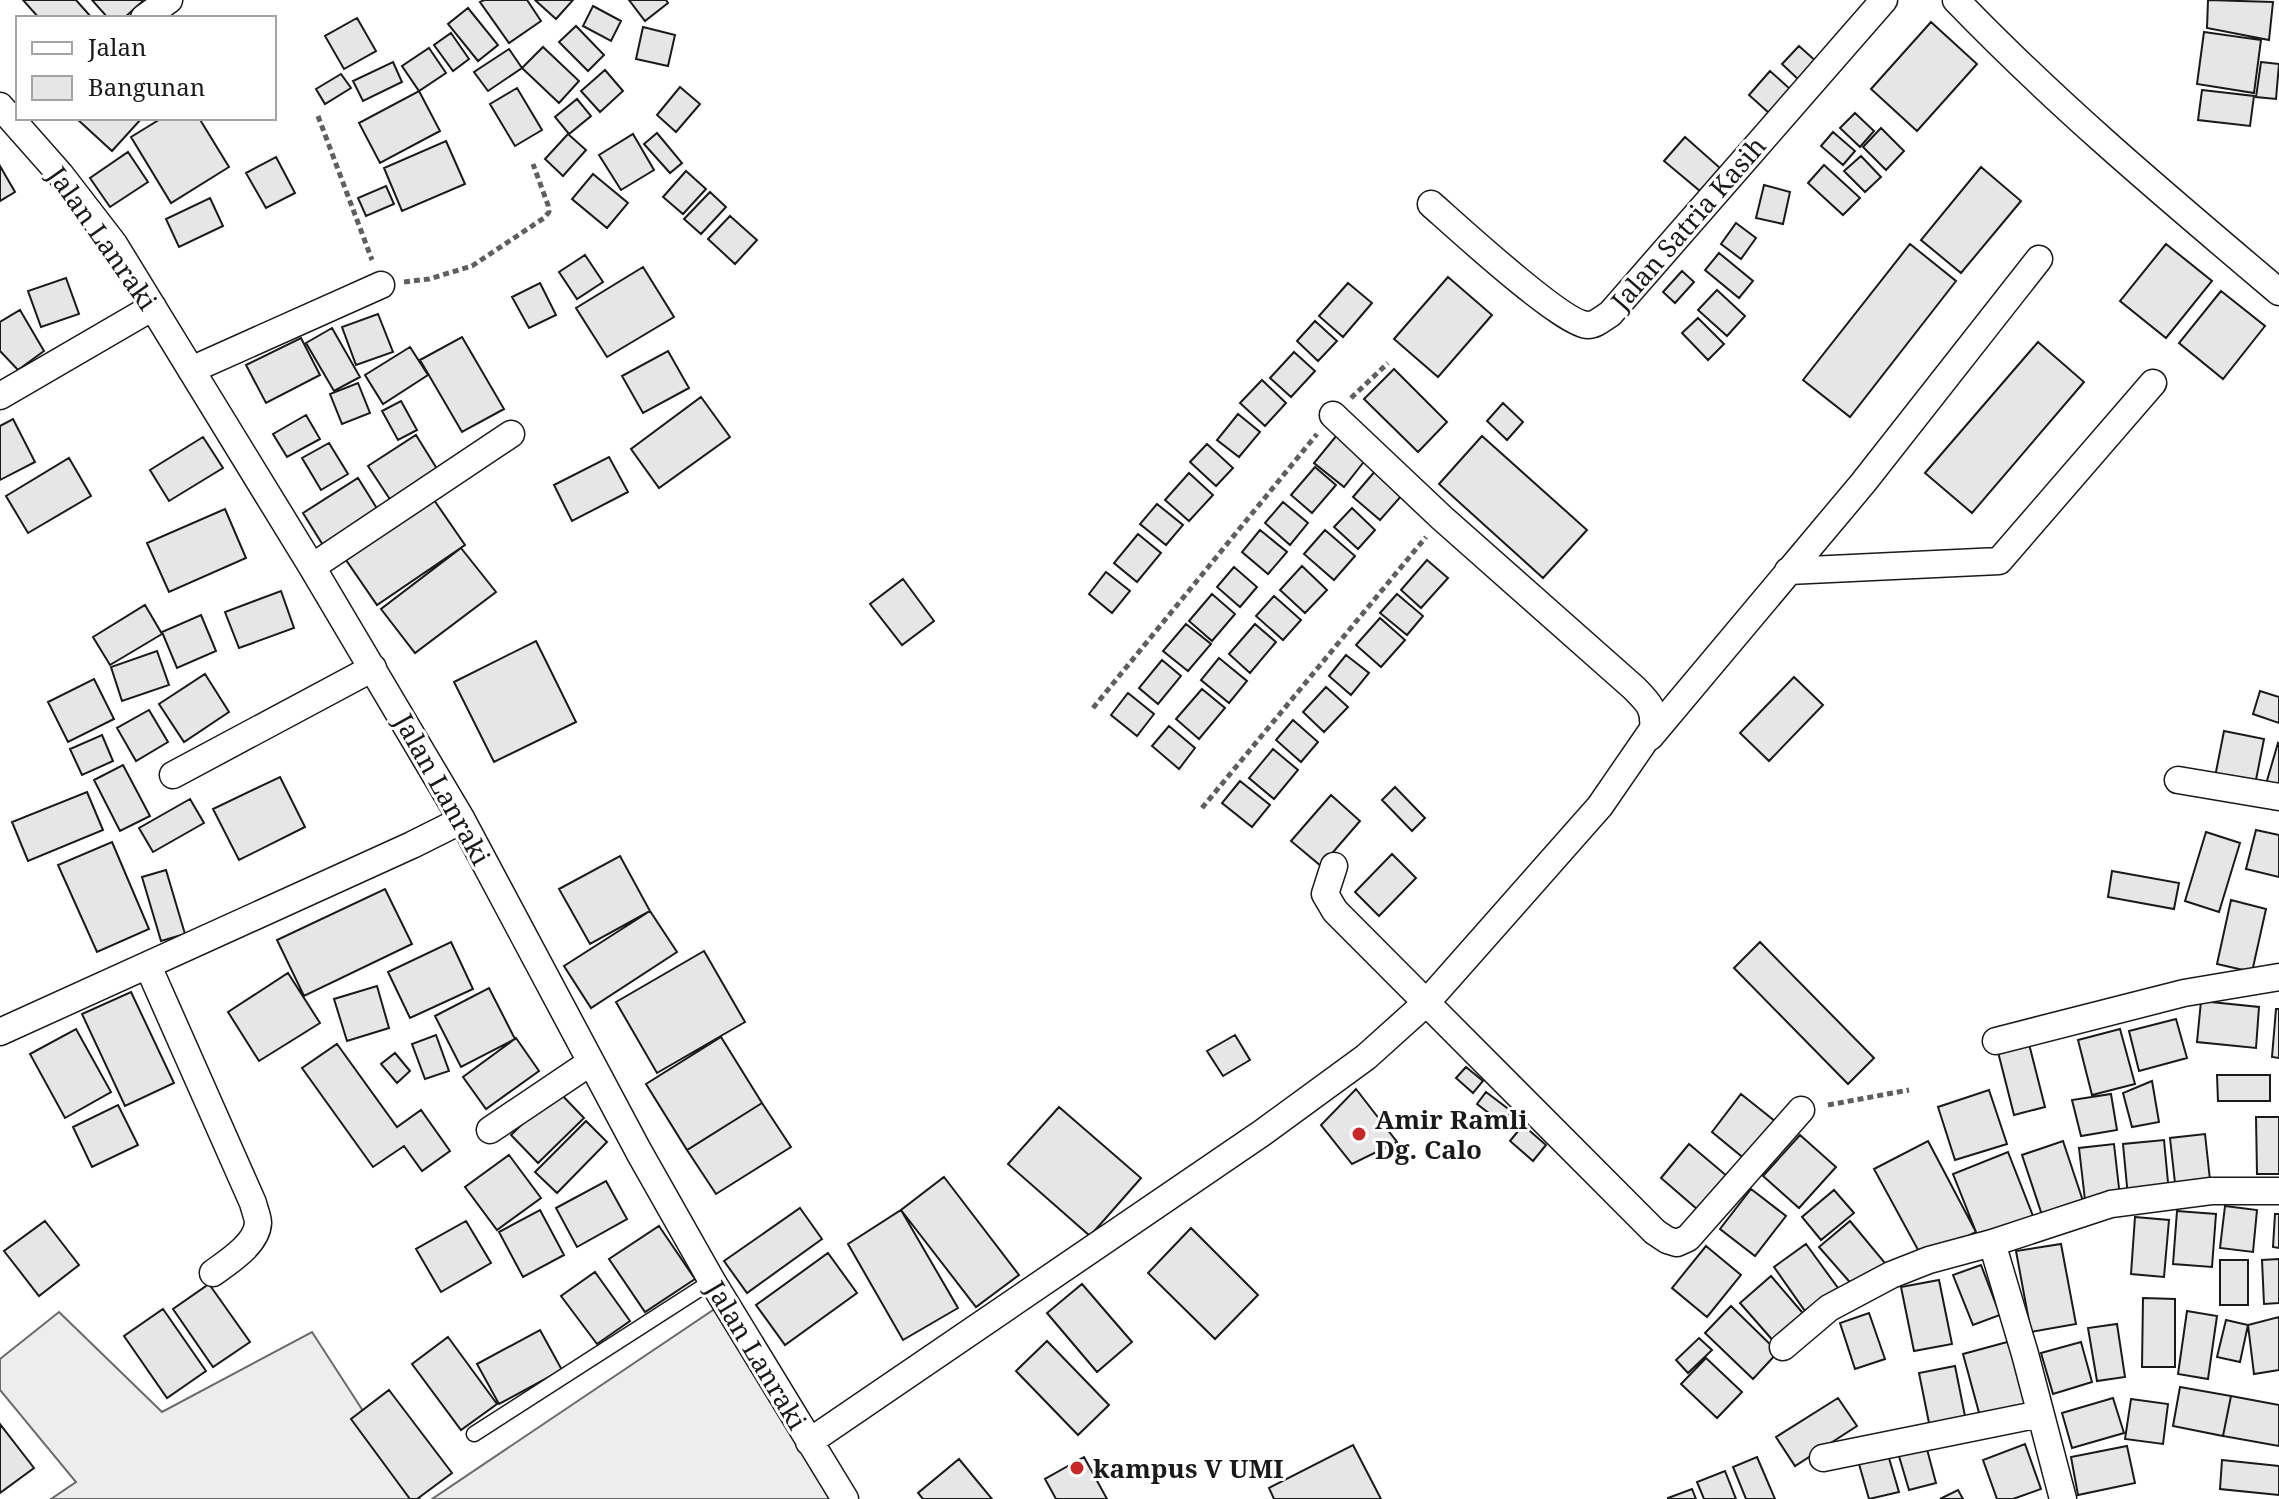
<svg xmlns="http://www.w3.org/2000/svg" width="2279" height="1499" font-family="'Noto Serif',serif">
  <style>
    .built { fill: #ededed; stroke: #6a6a6a; stroke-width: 2 }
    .building { fill: #e6e6e6; stroke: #1a1a1a; stroke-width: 2 }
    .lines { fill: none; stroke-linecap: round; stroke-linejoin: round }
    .lane-casing { stroke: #1a1a1a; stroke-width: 17 }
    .street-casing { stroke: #1a1a1a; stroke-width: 29 }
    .path { stroke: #5f5f5f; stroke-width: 5; stroke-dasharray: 6 4; stroke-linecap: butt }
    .lane { stroke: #fff; stroke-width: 14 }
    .street { stroke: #fff; stroke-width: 26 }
    .poi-dot { fill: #c62828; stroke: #fff; stroke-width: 3 }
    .labels { text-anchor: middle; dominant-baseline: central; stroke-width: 6; stroke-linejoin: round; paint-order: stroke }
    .street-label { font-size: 26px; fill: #1a1a1a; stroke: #fff }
    .poi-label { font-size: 26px; font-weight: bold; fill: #1a1a1a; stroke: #fff; text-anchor: start }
  </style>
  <rect width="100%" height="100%" fill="#fff"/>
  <path class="built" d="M734 1296 853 1499H432Z
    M59 1312 162 1412 312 1332 420 1499H51L76 1482 0 1390V1359Z"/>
  <path class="building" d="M23 0H76L92 18H39Z
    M92 0H142L143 1 124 18H108Z
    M484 0H527L541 21 509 43 480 2Z
    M535 0H573L556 19Z
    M629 0H666L668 3 645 21Z
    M2208 0 2273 2 2269 40 2207 28Z
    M593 6 621 21 611 41 583 26Z
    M468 8 498 45 478 61 448 24Z
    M357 18 376 51 344 69 325 36Z
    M1931 22 1977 64 1917 131 1871 89Z
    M576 26 604 55 588 71 559 42Z
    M643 27 675 35 668 66 636 59Z
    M2204 32 2261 40 2254 93 2197 84Z
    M451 33 469 59 453 71 434 45Z
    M1799 46 1818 63 1801 82 1782 64Z
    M543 47 579 81 559 103 522 68Z
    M429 48 446 73 419 91 402 66Z
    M509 49 522 68 488 91 474 72Z
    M393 62 402 82 363 101 353 81Z
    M2261 62 2279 64 2276 99 2256 97Z
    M605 70 623 91 600 112 581 91Z
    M1770 71 1790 89 1769 113 1749 95Z
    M341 74 351 88 325 104 316 89Z
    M680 87 700 104 676 132 657 115Z
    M517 88 542 130 515 146 490 104Z
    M2202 90 2254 96 2250 126 2198 120Z
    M419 91 440 131 380 163 359 123Z
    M577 99 591 116 569 134 555 117Z
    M1855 113 1874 131 1860 147 1840 128Z
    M76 118H142L112 151Z
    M162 118H199L229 167 171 203 131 137Z
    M1881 128 1904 151 1886 170 1863 147Z
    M1833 132 1855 151 1843 165 1821 146Z
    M657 133 682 163 670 173 644 144Z
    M568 134 586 150 563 176 545 159Z
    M633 134 654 170 621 190 599 155Z
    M1685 137 1720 168 1700 191 1664 161Z
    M446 141 465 184 402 211 384 168Z
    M128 152 148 182 110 207 90 178Z
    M1861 156 1881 177 1865 192 1844 171Z
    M276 157 295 193 266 208 246 173Z
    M1824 165 1860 198 1843 215 1808 183Z
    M0 166 15 192 0 201Z
    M1981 167 2021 201 1961 273 1921 240Z
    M686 171 706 189 683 214 663 197Z
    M593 174 628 203 607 228 572 199Z
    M1764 185 1790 192 1783 224 1756 218Z
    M386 186 394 204 366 216 358 198Z
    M710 192 726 207 701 234 684 219Z
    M210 198 223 226 179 247 166 219Z
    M730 216 757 240 735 264 708 239Z
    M1736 223 1756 238 1741 259 1721 244Z
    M1910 244 1956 281 1850 417 1803 380Z
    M2166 244 2212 281 2166 338 2120 301Z
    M1719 253 1753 281 1739 298 1705 270Z
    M585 255 603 282 577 299 559 272Z
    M643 267 674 317 607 357 576 308Z
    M1682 271 1694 282 1675 303 1663 292Z
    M1448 277 1492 315 1438 377 1394 339Z
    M66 278 79 314 41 327 28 291Z
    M540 283 556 315 529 328 512 297Z
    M1348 283 1372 303 1343 337 1319 316Z
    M1717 290 1745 316 1727 336 1698 310Z
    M2221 291 2265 326 2223 379 2179 343Z
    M20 310 44 351 18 370 0 351V322Z
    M378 314 393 352 356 365 342 327Z
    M1698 318 1724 344 1708 360 1682 333Z
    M1315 321 1337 341 1318 361 1297 341Z
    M332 328 360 377 334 391 306 343Z
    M462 337 504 409 462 432 420 360Z
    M301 338 320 375 266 403 246 365Z
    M2038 342 2084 382 1972 513 1925 473Z
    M410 347 428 375 383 404 365 375Z
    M668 351 689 388 643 413 622 376Z
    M1294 352 1315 371 1291 397 1270 378Z
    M1394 369 1447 422 1418 452 1364 399Z
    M1262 380 1286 403 1265 426 1240 403Z
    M358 383 370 413 342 424 330 394Z
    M701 397 730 437 659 488 631 449Z
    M401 401 417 430 398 440 382 411Z
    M1503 403 1523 422 1507 440 1487 421Z
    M1238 414 1260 432 1239 457 1217 440Z
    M306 415 320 439 287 457 273 434Z
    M13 419 35 462 0 480V426Z
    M416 435 442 477 395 507 368 466Z
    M1337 435 1366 459 1344 487 1314 463Z
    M1482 436 1587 530 1543 578 1439 484Z
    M203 437 223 468 169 501 150 470Z
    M329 443 348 474 321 490 302 458Z
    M1207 444 1233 468 1216 486 1190 462Z
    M609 457 628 492 572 521 554 485Z
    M69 458 91 496 28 533 6 496Z
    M1315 467 1336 485 1312 513 1291 495Z
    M1376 470 1403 494 1380 520 1353 497Z
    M1189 473 1213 495 1189 521 1165 500Z
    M358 478 381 515 326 550 303 513Z
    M434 500 465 545 377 605 346 560Z
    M1283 502 1308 523 1290 545 1265 523Z
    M1157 504 1183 525 1166 545 1140 524Z
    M1352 508 1375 530 1358 549 1334 527Z
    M225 509 246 558 169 592 147 543Z
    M1260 530 1287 552 1268 574 1242 552Z
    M1325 530 1355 556 1334 580 1304 554Z
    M1138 534 1161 553 1137 582 1114 563Z
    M461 548 496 592 415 653 381 609Z
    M1427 560 1448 578 1421 608 1401 590Z
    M1302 566 1327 590 1305 613 1280 590Z
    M1234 567 1257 587 1240 607 1217 587Z
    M1106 572 1130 591 1112 613 1089 594Z
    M903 579 934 621 902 645 870 604Z
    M281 591 294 628 239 648 225 612Z
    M1212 594 1235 614 1212 641 1189 621Z
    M1397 594 1423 616 1407 635 1380 613Z
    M1274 596 1301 620 1283 640 1256 616Z
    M145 605 162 634 110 665 93 637Z
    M201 615 216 651 177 668 162 632Z
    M1380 618 1405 640 1381 667 1356 645Z
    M1186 624 1211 644 1188 671 1163 651Z
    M1255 624 1276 642 1250 673 1229 654Z
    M536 641 576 722 494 762 454 682Z
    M157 651 169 685 122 701 111 667Z
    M1346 655 1369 673 1351 695 1329 676Z
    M1219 658 1247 681 1229 703 1201 680Z
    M1162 660 1181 676 1158 704 1139 688Z
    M205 674 229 712 184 742 159 704Z
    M1794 677 1823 705 1769 761 1740 733Z
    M94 679 114 719 68 742 48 702Z
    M1326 687 1348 707 1324 732 1303 712Z
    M1202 689 1225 708 1199 739 1176 719Z
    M2260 691 2279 697V723L2253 714Z
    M1128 693 1154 714 1137 736 1111 715Z
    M149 710 168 742 136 761 117 728Z
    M1293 720 1318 742 1301 762 1276 740Z
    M1169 726 1195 748 1179 769 1152 746Z
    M2224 731 2264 739 2255 785 2215 777Z
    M102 735 113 761 82 775 70 749Z
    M2278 743 2279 744V788L2266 784Z
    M1273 749 1298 770 1274 799 1249 778Z
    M123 765 150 816 120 831 94 780Z
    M280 777 305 827 239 860 213 809Z
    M1240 781 1270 805 1252 827 1222 803Z
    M1395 787 1425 818 1412 831 1382 800Z
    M87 792 103 830 28 861 12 822Z
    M1331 795 1360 821 1321 866 1291 841Z
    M190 799 204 823 153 852 139 828Z
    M2256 830 2279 835V877L2246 869Z
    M2206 832 2240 843 2219 912 2185 901Z
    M112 842 149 929 97 952 58 865Z
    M1392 854 1416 878 1379 916 1355 892Z
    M620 856 650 911 590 944 559 889Z
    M166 870 185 934 161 941 142 877Z
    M2112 871 2179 883 2174 909 2108 897Z
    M385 889 412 944 304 996 277 940Z
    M2231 900 2266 909 2252 972 2217 964Z
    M650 911 677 952 591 1008 564 966Z
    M451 942 473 989 410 1018 388 972Z
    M1760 942 1874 1058 1848 1084 1734 968Z
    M704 951 745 1022 657 1073 616 1002Z
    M288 973 320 1023 259 1061 228 1012Z
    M377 986 389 1028 347 1041 334 999Z
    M489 988 515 1039 461 1067 435 1016Z
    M131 992 174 1083 125 1106 82 1014Z
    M2201 1001 2259 1007 2256 1048 2197 1042Z
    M2276 1009H2279V1058L2272 1057Z
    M2176 1019 2187 1058 2139 1071 2129 1031Z
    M76 1029 111 1092 65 1118 30 1054Z
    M2120 1029 2135 1084 2092 1095 2078 1040Z
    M436 1035 449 1071 425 1079 412 1044Z
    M1235 1035 1250 1060 1223 1076 1207 1051Z
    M721 1037 762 1103 687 1150 646 1084Z
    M516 1038 539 1071 486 1109 463 1077Z
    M337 1044 397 1127 421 1110 450 1151 422 1171 404 1146 373 1167 302 1068Z
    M2029 1044 2045 1107 2014 1115 1998 1052Z
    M395 1053 410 1071 397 1083 381 1064Z
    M1466 1067 1483 1081 1473 1093 1456 1078Z
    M2217 1075H2270V1101H2218Z
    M2152 1081 2159 1122 2132 1127 2123 1093Z
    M1356 1089 1397 1142 1352 1164 1321 1125Z
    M557 1090 584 1118 538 1163 511 1135Z
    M1989 1090 2007 1144 1955 1160 1938 1107Z
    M1486 1092 1511 1111 1502 1123 1477 1104Z
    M1741 1094 1776 1122 1746 1160 1712 1132Z
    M2111 1094 2117 1130 2081 1136 2072 1100Z
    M762 1103 791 1147 716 1194 687 1150Z
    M118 1105 138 1145 92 1167 73 1127Z
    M1059 1107 1141 1178 1090 1236 1008 1164Z
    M2256 1117H2279V1174H2257Z
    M586 1121 607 1142 557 1193 535 1172Z
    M1523 1125 1546 1145 1533 1161 1510 1141Z
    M2205 1134 2210 1180 2175 1183 2170 1138Z
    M1800 1135 1836 1167 1799 1208 1763 1176Z
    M2164 1140 2169 1193 2128 1197 2123 1144Z
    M1928 1141 1976 1232 1923 1259 1874 1169Z
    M2063 1141 2084 1204 2043 1218 2022 1155Z
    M1689 1144 1734 1182 1705 1216 1661 1178Z
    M2114 1144 2120 1197 2085 1200 2079 1148Z
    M2008 1152 2035 1221 1980 1242 1953 1174Z
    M509 1155 541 1198 497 1230 465 1187Z
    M944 1177 1019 1275 976 1307 901 1210Z
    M606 1181 627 1219 577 1247 556 1208Z
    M1751 1189 1786 1216 1755 1256 1720 1229Z
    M1834 1190 1854 1213 1821 1240 1802 1217Z
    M2225 1206 2257 1210 2253 1252 2220 1248Z
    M800 1208 822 1239 747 1293 724 1261Z
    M540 1210 564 1255 523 1277 499 1232Z
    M901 1210 958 1308 903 1340 848 1244Z
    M2177 1211 2216 1214 2212 1267 2173 1264Z
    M2275 1214H2279V1248L2273 1247Z
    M2135 1217 2169 1220 2164 1277 2131 1274Z
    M45 1221 79 1265 39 1296 4 1251Z
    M466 1221 491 1263 441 1292 416 1249Z
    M1850 1221 1885 1263 1855 1288 1819 1247Z
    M659 1226 695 1279 645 1312 609 1259Z
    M1191 1228 1258 1295 1215 1339 1148 1273Z
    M1806 1244 1838 1288 1805 1311 1774 1267Z
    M2061 1244 2076 1324 2031 1332 2016 1251Z
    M1706 1246 1741 1275 1707 1317 1672 1288Z
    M828 1253 857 1293 785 1345 756 1305Z
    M2279 1259V1303L2264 1304 2262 1260Z
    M2220 1260H2248V1305H2220Z
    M1981 1265 2000 1315 1973 1325 1953 1275Z
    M595 1272 630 1321 597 1344 561 1296Z
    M1771 1276 1807 1318 1776 1344 1740 1303Z
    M1939 1280 1952 1344 1914 1351 1901 1287Z
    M209 1284 250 1342 213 1367 173 1309Z
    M1082 1284 1132 1342 1097 1372 1047 1313Z
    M2143 1298 2175 1299V1367H2142Z
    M1731 1306 1778 1352 1753 1379 1705 1333Z
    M163 1309 206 1371 167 1398 124 1336Z
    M2187 1311 2217 1316 2208 1379 2178 1374Z
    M1869 1313 1885 1359 1855 1369 1840 1323Z
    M2279 1317V1370L2254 1374 2248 1325Z
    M2226 1320 2248 1325 2240 1362 2217 1357Z
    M2117 1324 2125 1377 2097 1381 2088 1328Z
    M540 1330 562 1370 499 1404 477 1364Z
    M448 1337 497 1404 461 1430 412 1364Z
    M1699 1338 1712 1350 1688 1373 1676 1360Z
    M1047 1341 1109 1405 1078 1435 1016 1371Z
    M2011 1341 2030 1407 1981 1420 1963 1354Z
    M2081 1342 2092 1382 2053 1394 2041 1353Z
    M1706 1358 1742 1392 1717 1418 1681 1384Z
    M1955 1366 1966 1421 1930 1428 1919 1373Z
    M2180 1387 2231 1396 2223 1436 2173 1426Z
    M389 1390 452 1473 417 1499H410L351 1419Z
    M2231 1396 2279 1405V1446L2223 1436Z
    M1838 1398 1857 1426 1795 1466 1776 1437Z
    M2113 1398 2124 1433 2072 1448 2062 1413Z
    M2131 1399 2168 1404 2163 1444 2125 1439Z
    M0 1424 34 1468 0 1493Z
    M1924 1438 1936 1483 1909 1490 1896 1446Z
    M2025 1444 2041 1489 2013 1499H1997L1983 1460Z
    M1353 1445 1381 1499H1274L1269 1488Z
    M2127 1446 2135 1483 2078 1495 2071 1457Z
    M1886 1448 1899 1492 1869 1499 1857 1457Z
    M1084 1457 1107 1499H1056L1045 1479Z
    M1757 1457 1775 1499H1746L1733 1467Z
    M959 1459 992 1499H923L918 1493Z
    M2222 1460 2279 1466V1495L2220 1489Z
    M1725 1471 1736 1499H1704L1697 1482Z
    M1692 1489 1696 1499H1668V1498Z
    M1958 1490 1963 1499H1940Z"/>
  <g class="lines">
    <g class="lane-casing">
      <path id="lane" d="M474 1434 712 1281"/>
    </g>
    <g class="street-casing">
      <path id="street" d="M1956 0C2057 105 2168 198 2279 292
        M144 18 169 0
        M0 106 60 174 114 244 312 567 462 820 639 1152 712 1281 845 1499
        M1431 204C1456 226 1562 324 1588 325 1596 325 1603 318 1610 314L1884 0
        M191 370 381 285
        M0 396 153 307
        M312 567 511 434
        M1788 571 1999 561 2153 383
        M1650 737 1863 483 2039 259
        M173 775 373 668
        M2178 780 2279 797
        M1334 866 1325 894 1335 911 1655 1232 1667 1240 1677 1243 1688 1238 1801 1110
        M148 966 253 1203C254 1208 258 1217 258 1223 257 1244 228 1262 213 1273
        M0 1032 412 845 462 820
        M1996 1041 2184 993 2279 977
        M490 1130 591 1062
        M1992 1243 2025 1354 2063 1499
        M1783 1347 1829 1308 1891 1275 1929 1260 1992 1243 2111 1204 2211 1191H2279
        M809 1442 1262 1133 1366 1057 1426 1003 1600 806 1653 729C1655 708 1648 702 1634 688L1442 518 1333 415
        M1823 1458 2040 1414"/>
    </g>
    <path class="path" d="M318 116 372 260
      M404 282 429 279 472 266 544 218 549 212 548 205 533 164
      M1351 398 1388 363
      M1093 708 1317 434
      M1202 808 1426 537
      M1828 1105 1909 1090"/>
    <use href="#lane" class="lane"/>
    <use href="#street" class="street"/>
  </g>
  <g class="poi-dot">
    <circle cx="1359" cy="1134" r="8"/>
    <circle cx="1077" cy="1468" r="8"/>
  </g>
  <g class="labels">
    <g class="street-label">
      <text transform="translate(1688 223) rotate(-49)">Jalan Satria Kasih</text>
      <text transform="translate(103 238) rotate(55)">Jalan Lanraki</text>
      <text transform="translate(443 789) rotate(61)">Jalan Lanraki</text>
      <text transform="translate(757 1355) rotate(59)">Jalan Lanraki</text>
    </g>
    <g class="poi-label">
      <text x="1375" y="1119">Amir Ramli<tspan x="1375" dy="30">Dg. Calo</tspan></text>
      <text x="1093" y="1468">kampus V UMI</text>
    </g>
  </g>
  <rect x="16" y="16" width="260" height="104" fill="#ffffff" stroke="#a3a3a3" stroke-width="2"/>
  <rect x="32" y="42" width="40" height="12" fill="#ffffff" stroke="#a3a3a3" stroke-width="2"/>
  <text x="88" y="56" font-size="24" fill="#1a1a1a">Jalan</text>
  <rect x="32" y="76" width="40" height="24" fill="#e6e6e6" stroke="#a3a3a3" stroke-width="2"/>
  <text x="88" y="96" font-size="24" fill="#1a1a1a">Bangunan</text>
</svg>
